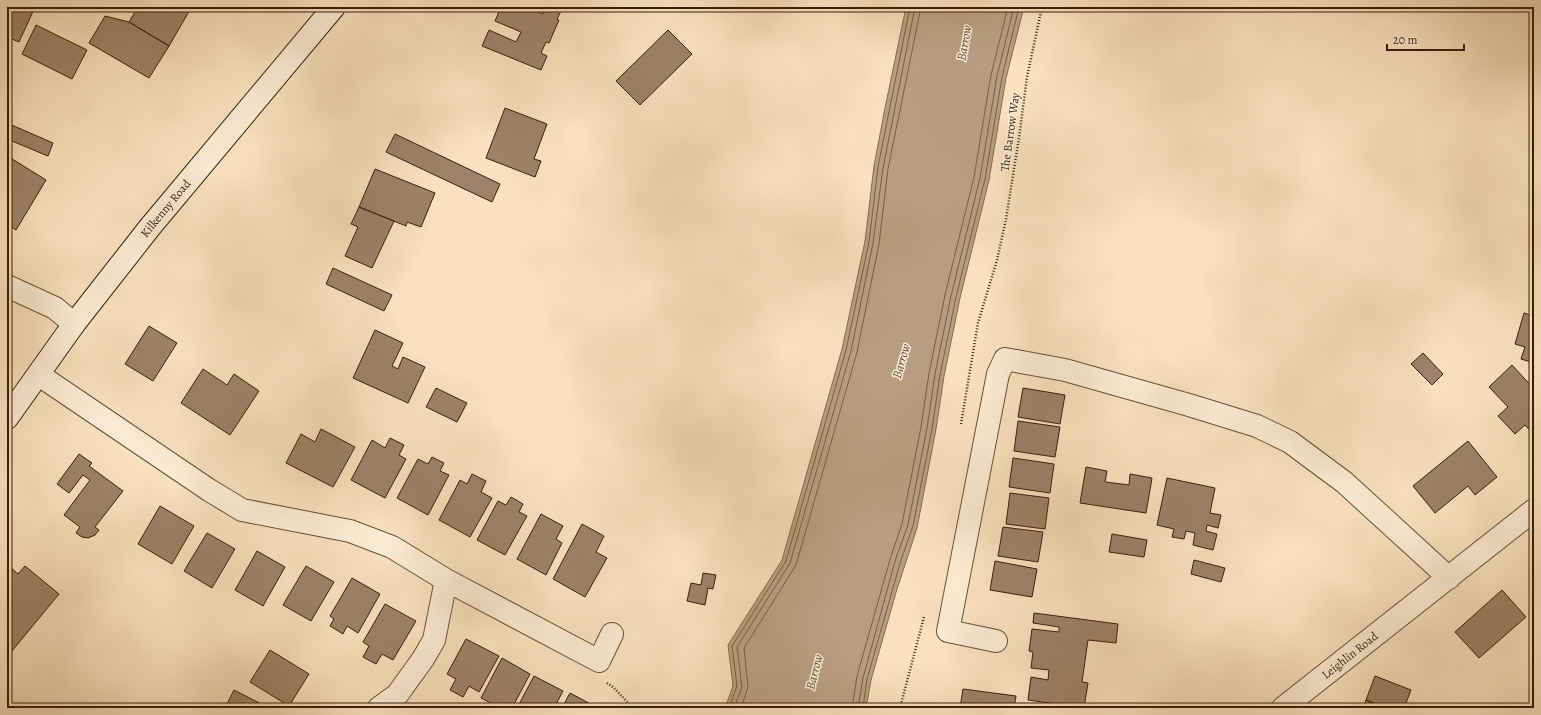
<svg xmlns="http://www.w3.org/2000/svg" width="1541" height="715" font-family="Alegreya,serif">
  <style>
    .water { fill: #b89e81; stroke: #866a52 }
    .lines { fill: none; stroke-linecap: round; stroke-linejoin: round }
    .shore { stroke: #795d46; stroke-width: 1 }
    .building { fill: #9d8269; stroke: #3a1c0c }
    .minor-casing { stroke: #6a4d38; stroke-width: 24 }
    .tertiary-casing { stroke: #6a4d38; stroke-width: 24 }
    .secondary-casing { stroke: #3a1c0c; stroke-width: 24 }
    .path { stroke: #3a1c0c; stroke-width: 2.5; stroke-dasharray: 1 2; stroke-linecap: butt }
    .minor { stroke: #fbecd5; stroke-width: 22 }
    .tertiary { stroke: #fbecd5; stroke-width: 22 }
    .secondary { stroke: #fbecd5; stroke-width: 22 }
    .labels { text-anchor: middle; dominant-baseline: central; stroke-width: 3; stroke-linejoin: round; paint-order: stroke }
    .street-label { font-size: 12px; fill: #3a1c0c; stroke: #fbecd5 }
    .water-label { font-size: 13px; font-style: italic; fill: #664a35; stroke: #fbecd5 }
  </style>
  <rect width="100%" height="100%" fill="#f9e1be"/>
  <filter id="stains"><feTurbulence type="fractalNoise" baseFrequency=".005" numOctaves="4"/><feColorMatrix values="0 0 0 0 .2 0 0 0 0 .09 0 0 0 0 .02 0 0 0 .5 -.17"/></filter>
  <radialGradient id="worn" r=".72"><stop offset=".6" stop-color="#630" stop-opacity="0"/><stop offset="1" stop-color="#630" stop-opacity=".3"/></radialGradient>
  <path class="water" d="M906 7H1024L1006 78 989 180 960 298 944 376 936 429 917 528 897 589 871 680 866 708H725L733 686 728 645 782 560 842 349 865 241 874 166 885 108Z"/>
  <g class="lines">
    <path class="shore" d="M729 708 737 686 732 646 786 561 846 350 869 242 878 167 910 7
      M734 708 742 687 737 647 790 563 851 351 873 243 883 168 915 7
      M741 708 748 687 744 648 796 565 857 352 879 244 888 169 921 7
      M852 708 857 676 891 556 902 524 921 427 929 373 945 295 974 177 991 75 1008 7
      M858 708 863 678 896 558 908 525 927 428 935 374 951 296 980 178 997 76 1014 7
      M863 708 867 679 901 560 913 526 932 429 940 375 956 297 985 179 1002 77 1019 7"/>
  </g>
  <path class="building" d="M7 7H35L19 42 7 37Z
    M138 7H190L191 8 169 46 129 22Z
    M501 7H528L543 14 546 7H550L561 11 557 19 559 20 549 43 546 42 541 53 547 56 541 70 482 46 489 30 516 42 521 32 495 21Z
    M105 16 129 22 169 46 149 78 89 43Z
    M36 25 87 50 72 79 22 54Z
    M668 30 692 54 640 105 616 81Z
    M505 108 547 124 534 159 541 161 535 177 486 158Z
    M7 123 53 143 48 156 7 139Z
    M395 134 500 184 492 202 386 152Z
    M9 157 46 180 16 230 7 224V160Z
    M375 169 435 193 421 227 407 222 406 226 359 207Z
    M359 207 394 221 372 268 345 256 358 227 351 224Z
    M333 268 392 295 384 311 326 284Z
    M1524 313 1534 316V363L1521 359 1525 347 1515 344Z
    M149 326 177 343 153 381 125 364Z
    M375 330 403 343 392 366 398 369 403 357 425 367 408 403 353 378Z
    M1423 353 1443 374 1432 385 1411 364Z
    M1512 365 1534 389V435L1525 425 1515 434 1498 416 1508 407 1489 387Z
    M203 369 227 385 234 374 259 391 230 435 181 403Z
    M436 388 467 403 457 422 426 407Z
    M1023 388 1065 395 1060 424 1018 417Z
    M1018 421 1060 427 1055 457 1014 451Z
    M321 429 355 447 333 487 286 463 301 434 315 442Z
    M390 438 404 445 399 455 406 459 385 498 351 480 372 440 385 448Z
    M1468 441 1497 477 1475 495 1468 486 1435 513 1413 486Z
    M79 454 92 463 89 466 123 491 95 527 99 530 95 535 88 538 82 537 76 533 80 527 64 515 90 480 83 475 69 493 57 484Z
    M432 457 444 463 440 471 449 475 428 515 397 498 418 459 428 464Z
    M1013 458 1054 464 1050 493 1009 487Z
    M1086 467 1107 471 1105 482 1129 485 1130 474 1152 478 1146 513 1080 503Z
    M472 474 486 481 481 492 492 498 470 537 439 520 460 480 467 484Z
    M1167 478 1215 488 1210 513 1221 515 1218 528 1207 525 1206 531 1217 534 1213 550 1193 545 1195 533 1186 531 1184 539 1172 537 1174 529 1157 525Z
    M1010 493 1049 498 1045 529 1006 524Z
    M511 497 523 504 519 512 527 516 505 555 477 540 498 501 506 505Z
    M160 506 194 526 172 564 138 544Z
    M541 514 563 526 556 539 562 543 546 575 517 559Z
    M582 524 604 536 596 552 607 558 585 597 553 579Z
    M1003 527 1043 532 1038 562 998 556Z
    M207 533 235 549 212 588 184 571Z
    M1112 534 1147 540 1144 557 1109 552Z
    M257 551 285 567 263 606 235 590Z
    M1194 560 1225 568 1221 582 1191 574Z
    M995 561 1037 569 1032 597 990 590Z
    M25 566 59 594 7 657V573L11 568 18 574Z
    M306 566 334 582 311 621 283 605Z
    M703 573 716 575 713 589 708 588 705 605 687 601 691 583 701 585Z
    M352 578 380 594 358 633 347 626 343 634 330 626 334 619 330 616Z
    M1502 590 1526 617 1479 658 1455 632Z
    M385 604 416 621 393 660 382 654 376 664 363 657 369 646 363 642Z
    M1034 613 1118 624 1116 643 1088 640 1082 682 1088 683 1084 708 1028 700 1031 677 1048 680 1049 670 1031 668 1033 652 1029 651 1032 629 1059 632V627L1033 623Z
    M466 639 499 656 479 692 469 686 463 697 450 690 456 679 447 674Z
    M270 650 309 674 289 706 250 682Z
    M502 658 530 674 512 708H500L481 698Z
    M534 676 563 691 554 708H517Z
    M1375 676 1411 690 1404 708H1386L1366 700Z
    M963 689 1016 696 1014 708H960Z
    M234 690 269 708H225Z
    M570 693 598 708H562Z
    M7 699 18 708H7Z
    M1366 700 1386 708H1363Z"/>
  <g class="lines">
    <g class="minor-casing">
      <path id="minor" d="M7 286 55 308 74 324
        M39 375 209 490 242 510 350 531 392 547 446 580 599 661 612 634
        M996 641 948 631 998 374 1005 359 1065 370 1189 405 1257 426 1290 442 1344 482 1449 578
        M379 708 397 695 423 659 434 640 446 580"/>
    </g>
    <g class="tertiary-casing">
      <g id="tertiary">
        <path id="s1" d="M1283 708 1534 510"/>
      </g>
    </g>
    <g class="secondary-casing">
      <g id="secondary">
        <path id="s2" d="M7 418 74 324 150 227 334 7"/>
      </g>
    </g>
    <path class="path" d="M961 424 978 323 997 260 1006 219 1019 138 1027 77 1042 7
      M607 683 613 687 633 708
      M900 708 924 617"/>
    <use href="#minor" class="minor"/>
    <use href="#tertiary" class="tertiary"/>
    <use href="#secondary" class="secondary"/>
  </g>
  <g class="labels">
    <g class="street-label">
      <text transform="translate(1010 132) rotate(-82)">The Barrow Way</text>
      <text stroke="none"><textPath href="#s2" startOffset="263">Kilkenny Road</textPath></text>
      <text stroke="none"><textPath href="#s1" startOffset="85">Leighlin Road</textPath></text>
    </g>
    <g class="water-label">
      <text transform="translate(964 43) rotate(-80)">Barrow</text>
      <text transform="translate(901 361) rotate(-74)">Barrow</text>
      <text transform="translate(814 672) rotate(-76)">Barrow</text>
    </g>
  </g>
  <rect width="1541" height="715" fill="none" stroke="#f9e1be" stroke-width="24"/>
  <rect x="8" y="8" width="1525" height="699" fill="none" stroke="#3a1c0c" stroke-width="2"/>
  <rect x="12" y="12" width="1517" height="691" fill="none" stroke="#3a1c0c"/>
  <path d="M1387 44v6h77v-6" fill="none" stroke="#3a1c0c" stroke-width="2"/>
  <text x="1393" y="44" font-size="12" fill="#3a1c0c" stroke="#fbecd5" stroke-width="3" paint-order="stroke">20 m</text>
  <rect width="100%" height="100%" filter="url(#stains)"/>
  <rect width="100%" height="100%" fill="url(#worn)"/>
</svg>
